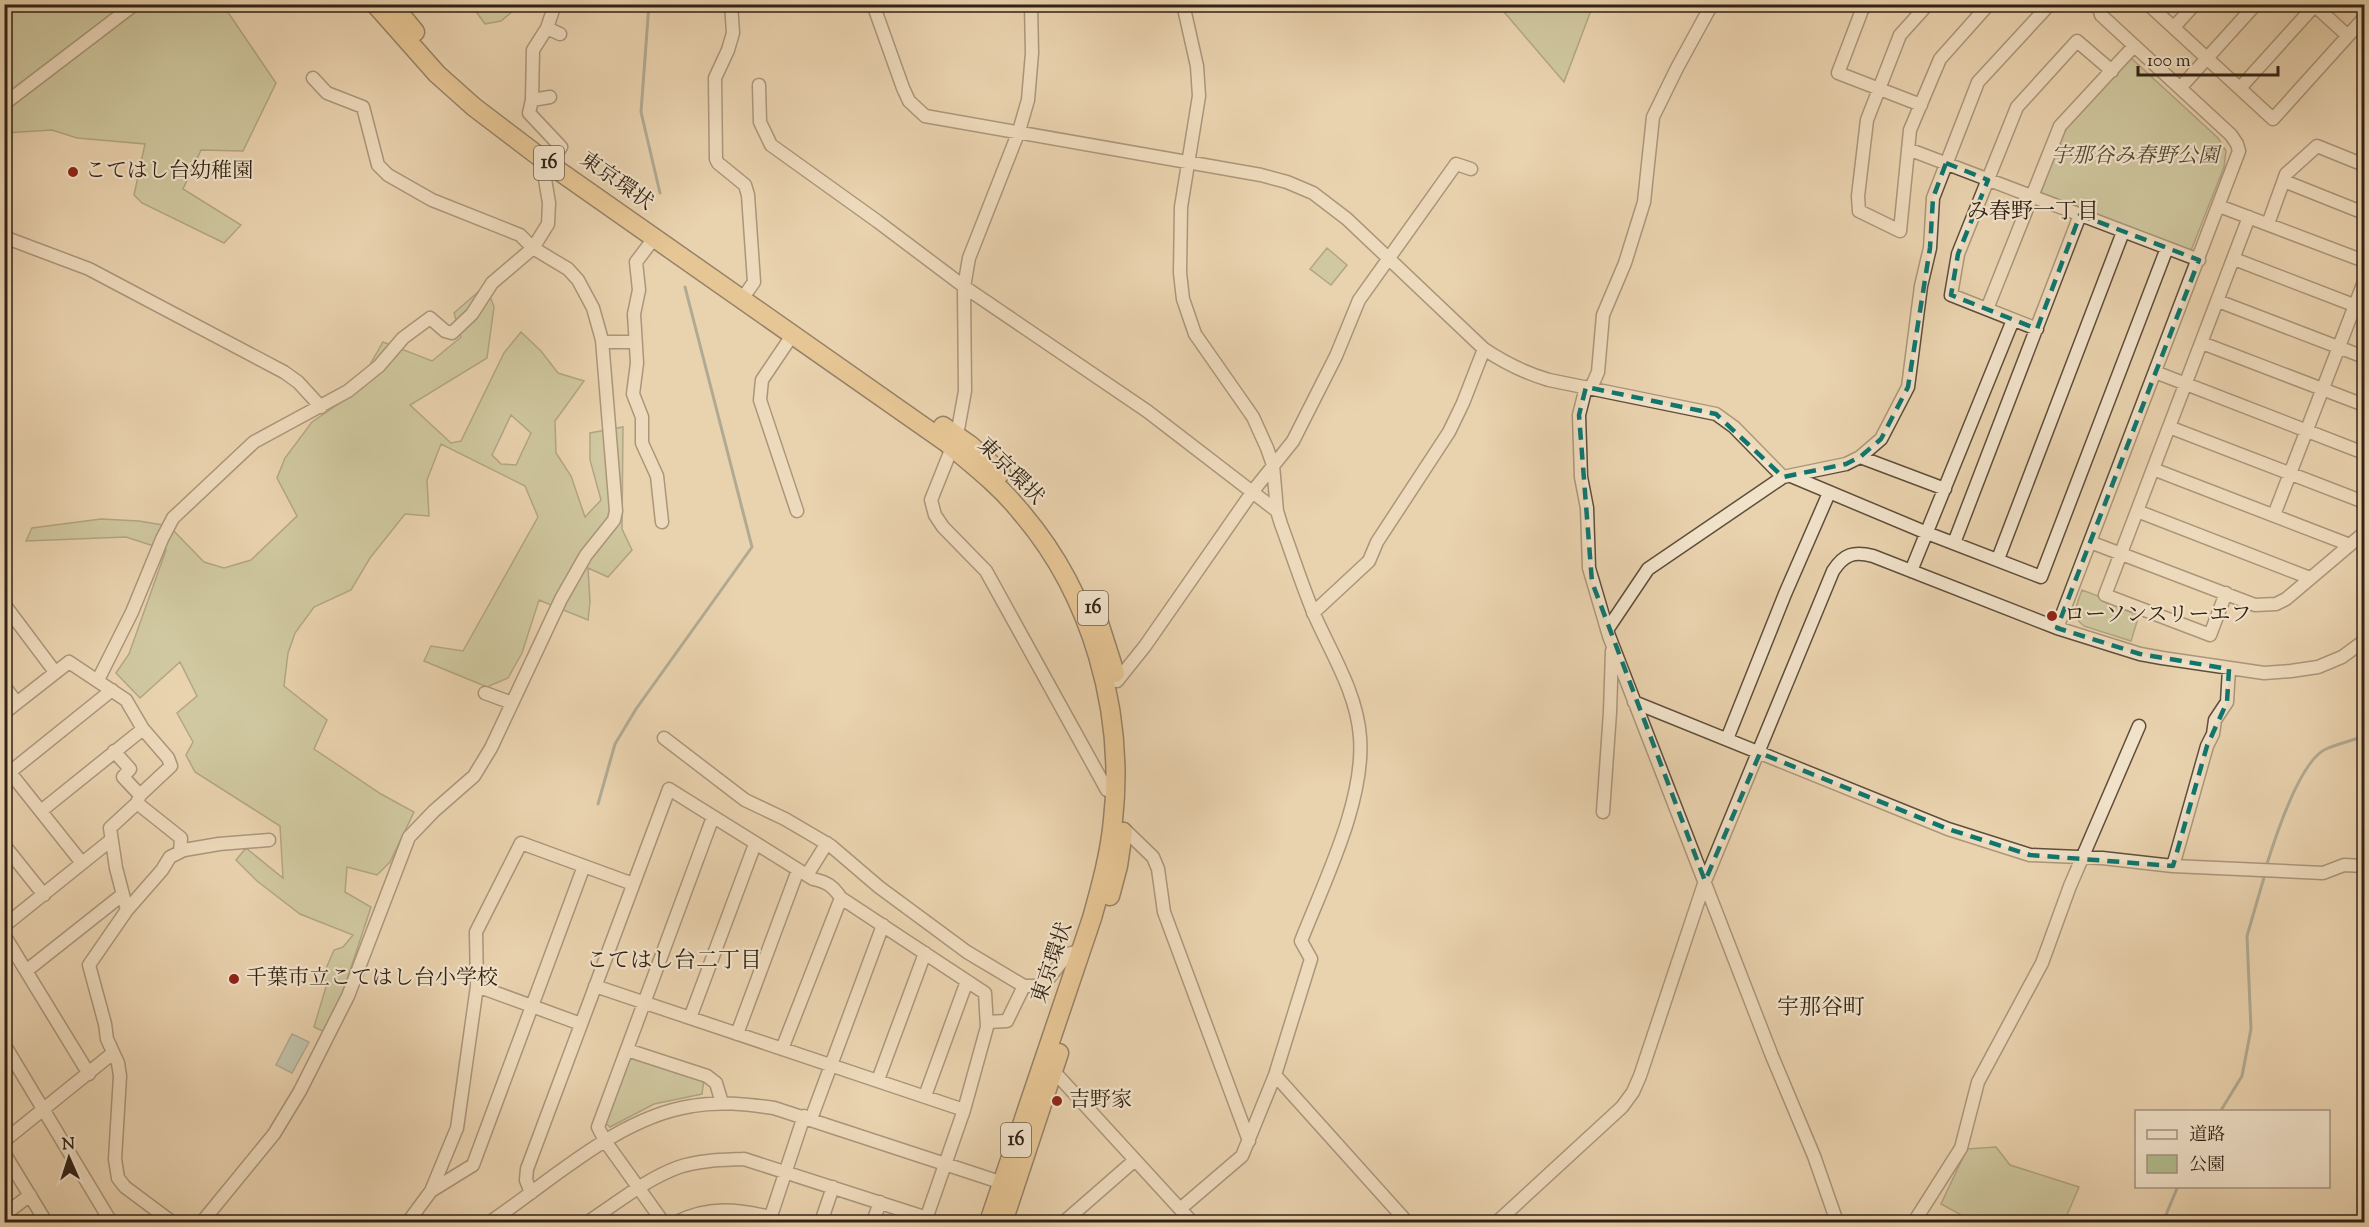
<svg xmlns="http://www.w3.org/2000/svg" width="2369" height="1227" font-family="'Sorts Mill Goudy','Noto Serif JP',serif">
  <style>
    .green { fill: #b1bd8f; stroke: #717052; stroke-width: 1.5; fill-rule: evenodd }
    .water { fill: #97b7ad; stroke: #6e7b70; stroke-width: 1.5 }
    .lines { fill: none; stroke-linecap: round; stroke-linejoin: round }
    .stream { stroke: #6e7b70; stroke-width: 3 }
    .minor-casing { stroke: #5f4e3a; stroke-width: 15 }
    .highway-casing { stroke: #312214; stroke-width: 21 }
    .minor { stroke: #f1e2ca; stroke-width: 12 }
    .highway { stroke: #e4b977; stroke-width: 18 }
    .marked { fill: none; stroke: #0f766e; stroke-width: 4.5; stroke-dasharray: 12 8; stroke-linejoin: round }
    .poi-dot { fill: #8f2418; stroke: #f1e2ca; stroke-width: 2 }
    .labels { text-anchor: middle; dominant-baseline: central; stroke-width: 4.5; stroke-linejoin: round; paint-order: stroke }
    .shield { fill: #f1e2ca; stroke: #6b5c4b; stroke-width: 1.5 }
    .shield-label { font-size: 20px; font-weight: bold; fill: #312214 }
    .park-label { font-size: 21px; font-style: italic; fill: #514933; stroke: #f1e2ca }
    .poi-label { font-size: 21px; fill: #312214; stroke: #f1e2ca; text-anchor: start }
    .street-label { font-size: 21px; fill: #312214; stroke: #f1e2ca }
    .neighbourhood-label { font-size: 22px; fill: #312214; stroke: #f1e2ca }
  </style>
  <rect width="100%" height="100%" fill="#e9d2ae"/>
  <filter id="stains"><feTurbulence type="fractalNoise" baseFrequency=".00333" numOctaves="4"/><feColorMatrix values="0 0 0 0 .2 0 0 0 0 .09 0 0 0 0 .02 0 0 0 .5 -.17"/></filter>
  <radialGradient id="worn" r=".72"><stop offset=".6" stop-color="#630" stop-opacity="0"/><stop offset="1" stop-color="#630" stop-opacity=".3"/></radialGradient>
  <path class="green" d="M5 5H223L276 83 243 151 201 150 183 189 241 225 224 243 142 203 134 195 145 144 77 138 52 130 5 133Z
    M471 5H520L501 21 485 24Z
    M1498 5H1593L1564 82Z
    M2130 57 2218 138 2226 151 2224 167 2190 253 2040 195 2064 129Z
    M1327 248 1347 265 1331 285 1310 269Z
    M486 285 494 307 487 358 410 405 451 443 461 441 504 353 521 332 541 351 558 373 584 381 555 421 556 453 571 476 585 517 601 500 590 460V433L623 427 622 529 632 550 608 577 588 568 590 602 588 620 539 600 522 653 508 678 487 687 424 661 431 646 463 651 538 517 525 486 441 444 427 480 429 516 405 514 370 558 351 590 314 607 295 633 288 653 284 686 327 720 314 749 381 794 414 812 390 862 377 875 347 867 345 892 371 907 329 1034 314 1027 326 987 325 971 334 950 343 947 353 935 300 914 257 881 236 860 246 848 283 878 280 826 195 772 186 755 193 742 177 713 197 696 180 662 140 698 116 673 129 654 166 550 126 537 26 541 32 528 101 519 139 521 169 526 204 562 224 568 251 560 297 516 277 478 285 458 312 422 353 394 383 342 432 361 461 337 454 313ZM511 415 531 433 516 465 501 464 492 455Z
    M2082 590 2140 612 2131 641 2084 626C2070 616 2077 604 2082 590Z
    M634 1055 704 1079 702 1094 654 1104 610 1127 604 1122 627 1057Z
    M1996 1147 2010 1165 2079 1187 2064 1222H1974L1941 1204 1967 1149Z"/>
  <path class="water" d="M292 1034 309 1042 292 1073 276 1065Z"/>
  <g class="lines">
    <path class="stream" d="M649 4 641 112 660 193
      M598 804 615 744 636 709 752 547 685 287
      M2266 867C2275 838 2298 765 2324 750 2336 744 2352 741 2364 736
      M2220 1112 2242 1076 2251 1029 2247 936 2265 874
      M2163 1222 2178 1186"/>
    <g class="minor-casing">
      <path id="minor" d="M731 4 733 33 728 50 715 78 716 159 718 163 745 185 748 195 754 282 742 299
        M873 4 903 88 909 101 925 116 1261 175 1287 182 1313 193 1347 219 1484 349C1505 363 1525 373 1549 380L1716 414 1734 427 1783 477
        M1031 4 1032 53 1028 100 1019 131 969 258 964 287 965 391 957 435 931 500 935 515 943 527 986 571 1107 790 1115 794
        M1868 4 1862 10 1838 73 1921 105
        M1928 4 1900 35 1867 120 1858 196 1859 211 1900 231 1910 130 1940 59 1989 4
        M2148 4 2273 119 2364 18
        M2313 4 2348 36
        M2174 27 2195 4
        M547 28 560 34
        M759 85 760 122 771 145 877 221 966 288 1147 411 1277 511
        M2180 88 2256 4
        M2240 88 2316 4
        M532 100 533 50 547 28 555 4
        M4 104 135 4
        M1908 149 2199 260
        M2284 181 2364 213
        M2219 206 2364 261
        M2268 224 2286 174 2317 146 2364 165
        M4 237 89 269 284 372 298 382 321 407
        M655 237 636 262 639 290 634 314 637 363 633 394 642 417V443L657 476 662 522
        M2234 259 2364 309
        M2218 301 2364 357
        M1987 309 2060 126 2134 46
        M2037 329 1951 295 1958 254 2017 107 2077 41 2112 71
        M793 334 762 380 760 400 797 511
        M602 342H635
        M2202 343 2364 405
        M2155 372 2364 453
        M1586 387 1579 415 1581 477 1587 508 1589 568 1609 636 1772 1056 1814 1156 1837 1222
        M1591 388 1598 372 1603 315 1625 263 1644 202 1653 117 1677 68 1712 4
        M2169 427 2364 502
        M1860 457 1945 489
        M2153 469 2350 545
        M1791 476 1927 533 2041 577 2167 248
        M2137 511 2310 578
        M2274 515 2364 282
        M2090 542 2255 605 2276 604 2286 599 2364 533
        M1954 543 2080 215
        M1998 559 2123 232
        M1911 571 2013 320
        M2226 593 2210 635 2105 595 2249 217
        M4 604 55 672
        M1313 613 1369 561 1377 542 1449 432 1463 403 1484 349
        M2057 628 2239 151 2237 144 2231 135 2101 15 2098 4
        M1607 630 1648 569 1783 477 1846 464 1860 457 1881 439 1908 387 1921 286 1930 248 1933 198 1978 82 2050 4
        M98 680 132 612 162 539 173 518 254 442 348 391 379 366 403 338 430 318 445 331 452 333 472 314 492 283 533 248 548 224 549 203 544 173 561 147 529 113 532 100 550 97
        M1117 681 1145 646 1253 491 1293 441 1336 356 1359 300 1456 164 1471 169
        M4 686 17 703
        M485 693 512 703
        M1634 702 1948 829 2030 855 2102 858 2173 866 2323 873 2344 865 2364 866
        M4 713 69 662 126 700 143 729 168 758 171 766 140 795 137 803 110 828 116 868 127 910
        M664 738 745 800 785 819 831 846 879 887 967 952 1024 986H1038L1048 979 1068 954 1082 950
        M1727 739 1785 594 1829 493
        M114 751 130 769 123 777 140 795
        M4 765 82 863
        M10 772 112 690
        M137 803 181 838 180 852
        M41 811 143 729
        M1603 812 1610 712 1612 651
        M1124 829 1153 857 1158 869 1164 912 1249 1141
        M4 845 44 895
        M2173 866 2207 746 2213 734 2215 720 2227 702 2229 669
        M807 875 827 843
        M4 926 111 840
        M4 935 89 1074
        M26 971 122 895
        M477 986 581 1024
        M595 986 964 1110
        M690 1018 755 844
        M987 1022 1007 1021 1024 986
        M737 1034 798 870
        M4 1044 111 1222
        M782 1049 841 898
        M627 1050 707 1076 716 1083 722 1103
        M1049 1066 1192 1222
        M1275 1075 1407 1222
        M878 1080 925 953
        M925 1096 967 981
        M811 1119 883 925
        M4 1141 113 1053
        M4 1153 46 1222
        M431 1191 473 1165 584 866
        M531 1193 526 1180 527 1169 669 789 813 879C827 882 833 886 841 898L985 993 987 1027 964 1110 925 1222
        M1180 1209 1242 1156 1275 1075 1311 959 1301 941C1324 882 1365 801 1360 737 1357 693 1331 653 1314 614 1302 585 1292 554 1281 524L1277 511 1273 465 1267 448 1253 417 1195 334 1183 299 1180 273 1181 207 1199 96 1197 66 1183 4
        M4 1215 30 1195
        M172 1222 125 1187 118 1178 115 1159 120 1076 118 1063 107 1039 105 1024 89 965 127 910 162 870 170 857 184 850 219 844 269 840
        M202 1222 274 1134 300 1091 348 996 409 837 434 811 474 776 491 748 561 599 586 555 614 520 616 511 602 340 593 308 578 280 568 269 533 248 520 235 432 200 388 175 378 165 363 107 327 93 313 78
        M408 1222 431 1191 457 1128 477 986 476 932 521 843 633 884
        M490 1222C550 1182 618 1117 692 1106 719 1101 746 1104 774 1108L1009 1185
        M588 1222C617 1203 646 1179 679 1167 700 1160 723 1160 744 1159L927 1218
        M663 1222 605 1141 598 1127 713 817
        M677 1222C708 1206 737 1209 770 1217
        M769 1222 804 1116
        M821 1222 833 1187
        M873 1222 880 1202
        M1064 1222 1135 1160
        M1497 1222 1622 1107 1633 1092 1640 1076 1705 881 1833 571C1844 554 1854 551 1873 556L2057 628 2140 654 2162 658 2264 673 2291 671 2318 667 2342 657 2364 641
        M1914 1222 1961 1148 1978 1082 2042 963 2070 886 2139 726"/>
    </g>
    <g class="highway-casing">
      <path id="highway" d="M375 4 437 74 474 107 549 164 947 443C973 465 999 485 1020 511 1092 594 1125 712 1113 820 1110 853 1101 886 1092 918L989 1222
        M392 4 415 32
        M943 426 970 445 1001 473
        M1098 620 1115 673
        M1110 896 1118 866 1123 832
        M1003 1222 1059 1053"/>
    </g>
    <use href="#minor" class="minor"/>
    <use href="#highway" class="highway"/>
  </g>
  <path d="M0 0H2369V1227H0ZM1946 163 1988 180 1958 254 1951 295 2037 329 2080 215 2199 260 2057 628 2140 654 2229 669 2227 702 2207 746 2173 866 2030 855 1948 829 1760 753 1705 881 1592 582 1579 415 1586 387 1716 414 1783 477 1846 464 1860 457 1881 439 1908 387 1930 248 1933 198Z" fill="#e9d2ae" fill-opacity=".55" fill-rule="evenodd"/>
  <path class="marked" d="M1946 163 1988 180 1958 254 1951 295 2037 329 2080 215 2199 260 2057 628 2140 654 2229 669 2227 702 2207 746 2173 866 2030 855 1948 829 1760 753 1705 881 1592 582 1579 415 1586 387 1716 414 1783 477 1846 464 1860 457 1881 439 1908 387 1930 248 1933 198Z"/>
  <g class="poi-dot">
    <circle cx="73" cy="172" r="6"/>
    <circle cx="2052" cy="616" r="6"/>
    <circle cx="234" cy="979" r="6"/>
    <circle cx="1057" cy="1101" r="6"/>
  </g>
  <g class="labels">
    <g class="shield">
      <rect x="534" y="146" width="30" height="34" rx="4.5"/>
      <rect x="1078" y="591" width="30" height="34" rx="4.5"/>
      <rect x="1001" y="1123" width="30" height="34" rx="4.5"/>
    </g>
    <g class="shield-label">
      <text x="549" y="163">16</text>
      <text x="1093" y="608">16</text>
      <text x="1016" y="1140">16</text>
    </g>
    <g class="park-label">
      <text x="2135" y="157">宇那谷み春野公園</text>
    </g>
    <g class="poi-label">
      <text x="85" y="172">こてはし台幼稚園</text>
      <text x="2064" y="616">ローソンスリーエフ</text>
      <text x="246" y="979">千葉市立こてはし台小学校</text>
      <text x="1069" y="1101">吉野家</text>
    </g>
    <g class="street-label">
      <text transform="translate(616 182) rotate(35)">東京環状</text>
      <text transform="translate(1010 472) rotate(45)">東京環状</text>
      <text transform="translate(1053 963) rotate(-71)">東京環状</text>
    </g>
    <g class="neighbourhood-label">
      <text x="2033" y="213">み春野一丁目</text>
      <text x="674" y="962">こてはし台二丁目</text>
      <text x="1821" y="1009">宇那谷町</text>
    </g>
  </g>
  <rect width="2369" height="1227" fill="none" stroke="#e9d2ae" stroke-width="24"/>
  <rect x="6" y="6" width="2357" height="1215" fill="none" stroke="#312214" stroke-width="3"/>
  <rect x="12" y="12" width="2345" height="1203" fill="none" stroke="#312214" stroke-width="1.5"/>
  <rect x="2135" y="1110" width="195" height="78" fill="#f1e2ca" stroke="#a49581" stroke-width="1.5"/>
  <rect x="2147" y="1130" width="30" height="9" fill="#f1e2ca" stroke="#a49581" stroke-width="1.5"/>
  <text x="2189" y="1140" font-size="18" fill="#312214">道路</text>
  <rect x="2147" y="1155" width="30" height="18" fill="#b1bd8f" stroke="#a49581" stroke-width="1.5"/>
  <text x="2189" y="1170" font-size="18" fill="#312214">公園</text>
  <g transform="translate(69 1158) rotate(357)" stroke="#f1e2ca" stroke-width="4.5" paint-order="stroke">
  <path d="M0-4.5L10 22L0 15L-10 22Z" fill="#312214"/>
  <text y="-9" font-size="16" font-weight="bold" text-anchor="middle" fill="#312214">N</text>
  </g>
  <path d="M2138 66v9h140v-9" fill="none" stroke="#312214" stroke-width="3"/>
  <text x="2147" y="66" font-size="18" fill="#312214" stroke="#f1e2ca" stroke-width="4.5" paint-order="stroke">100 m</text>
  <rect width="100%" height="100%" filter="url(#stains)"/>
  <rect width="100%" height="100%" fill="url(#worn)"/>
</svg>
